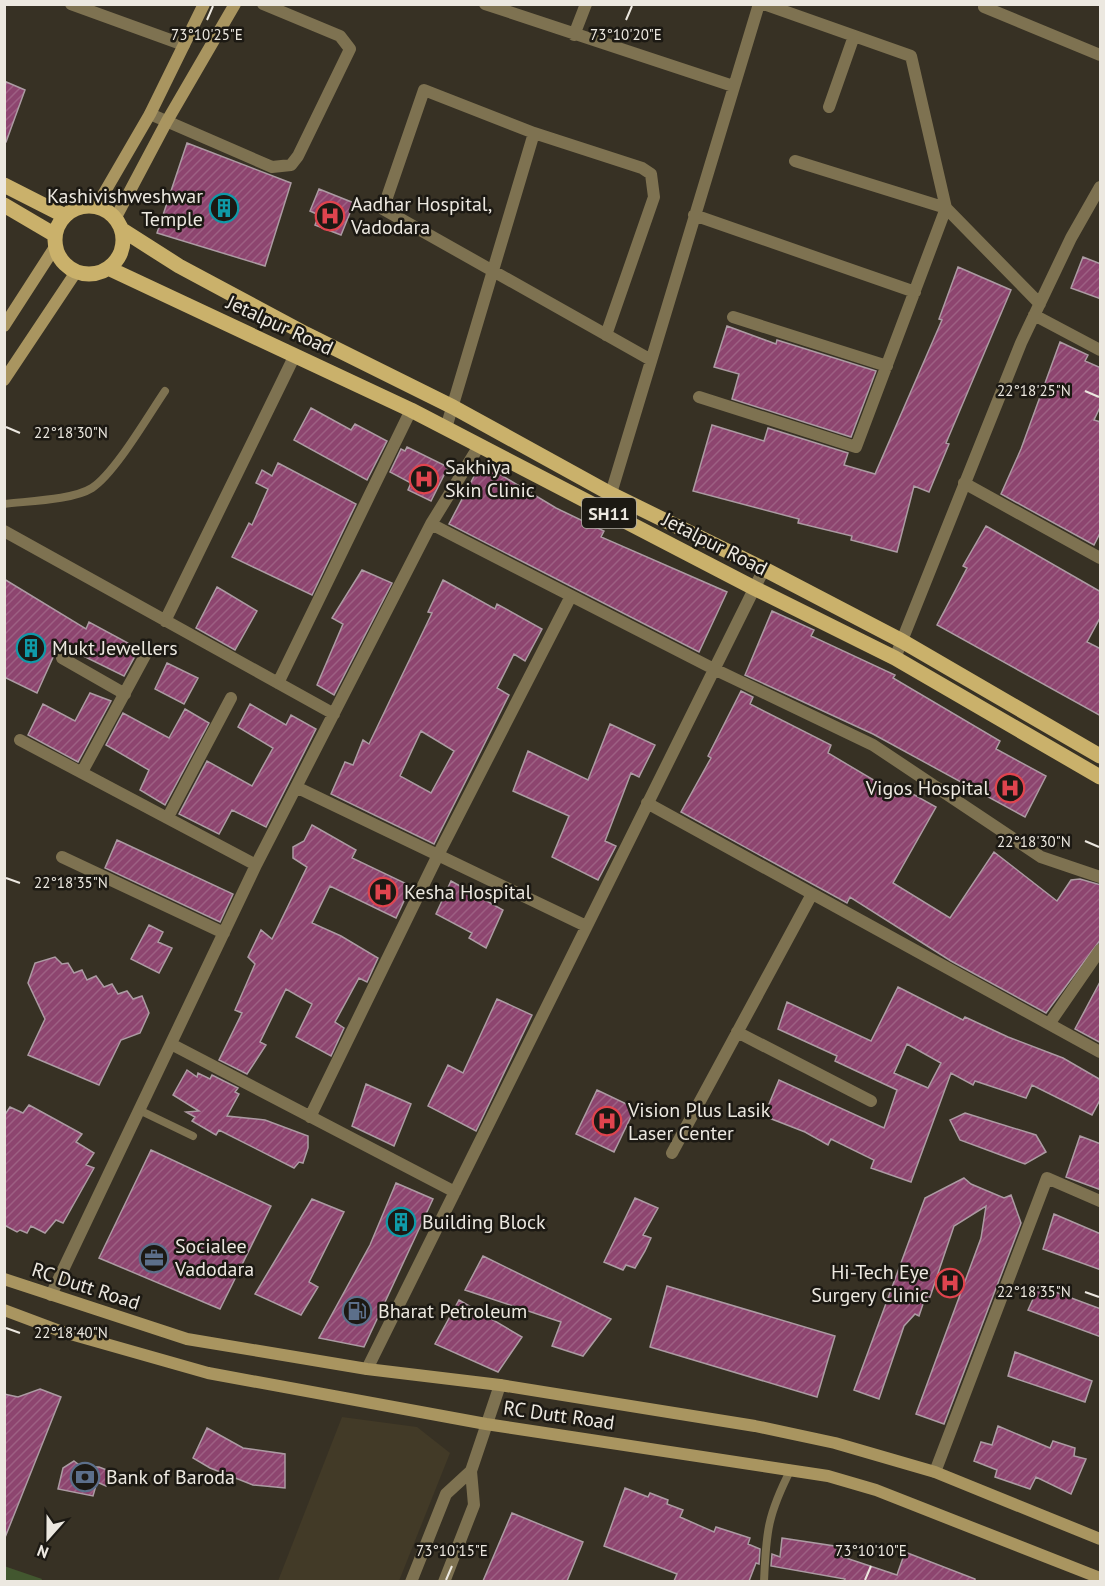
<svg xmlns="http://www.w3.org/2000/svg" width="1105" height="1586" font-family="'PT Sans',sans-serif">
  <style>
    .built { fill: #423a27 }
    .grass { fill: #42572f }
    .building { fill: url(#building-hatch); stroke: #ac9ba3; stroke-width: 1.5; fill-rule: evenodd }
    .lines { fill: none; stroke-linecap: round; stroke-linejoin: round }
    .service { stroke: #7e7251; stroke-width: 8 }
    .minor { stroke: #7e7251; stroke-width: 12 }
    .tertiary { stroke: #7e7251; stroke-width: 12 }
    .secondary { stroke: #a99560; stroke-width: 12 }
    .primary { stroke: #cab16b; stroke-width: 15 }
    .ticks { fill: none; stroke: #ece8e0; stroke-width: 2 }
    .labels { text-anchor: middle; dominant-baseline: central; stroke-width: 5; stroke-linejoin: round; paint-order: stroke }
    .shield { fill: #1c1913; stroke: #aeaaa2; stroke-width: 1.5 }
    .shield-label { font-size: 18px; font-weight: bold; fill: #ece8e0 }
    .poi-label { font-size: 20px; fill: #ece8e0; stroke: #1c1913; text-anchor: start }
    .street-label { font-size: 20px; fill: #ece8e0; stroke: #1c1913 }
    .ticks-label { font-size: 15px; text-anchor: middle; fill: #ece8e0; stroke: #1c1913; stroke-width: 5; stroke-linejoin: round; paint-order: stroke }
  </style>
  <defs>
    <pattern id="building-hatch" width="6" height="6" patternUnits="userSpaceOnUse" patternTransform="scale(1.5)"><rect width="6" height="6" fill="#8d456f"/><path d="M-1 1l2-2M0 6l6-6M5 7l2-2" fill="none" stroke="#9d6083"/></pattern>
  </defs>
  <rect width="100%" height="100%" fill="#373124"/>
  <path class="built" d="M342 1417 417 1427 450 1453 399 1581H278Z"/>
  <path class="grass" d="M4 1566 42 1579 41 1581H5Z"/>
  <path class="building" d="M4 81 25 90 6 142H4Z
    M187 143 291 183 265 266 157 233Z
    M319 189 354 203 341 235 315 225 319 215 310 211Z
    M1083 257 1101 264V299L1071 288Z
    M958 267 1011 290 946 443 949 444 929 492 914 486 897 552 851 540 852 536 798 523 799 519 693 491 712 425 764 441 768 428 848 453 844 465 875 474 942 320 939 319Z
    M727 326 776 344 777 340 876 371 851 437 732 399 739 374 714 367Z
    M1060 342 1088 355 1085 361 1101 368V405L1094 420 1101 422V531L1094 545 1001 494 1021 449Z
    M311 408 351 430 355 424 387 441 367 480 294 440Z
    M407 447 448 467 431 501 408 490 411 483 390 472 401 449 405 451Z
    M278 463 356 504 312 595 232 557 249 523 252 525 268 489 256 483 262 470 272 476Z
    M481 463 556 508 604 531 601 537 727 592 699 652 449 524Z
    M986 526 1101 592V616L1087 642 1101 649V716L937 625 967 568 963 566Z
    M362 570 392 583 334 695 317 685 343 624 332 618Z
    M4 579 86 629 89 622 139 649 124 676 59 644 37 693 4 677Z
    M443 580 495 609 497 604 542 629 525 661 514 654 497 688 509 695 434 844 331 794 345 762 353 765 363 740 369 744 432 613 428 612ZM421 731 454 751 431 793 400 776Z
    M217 587 257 611 235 650 196 628Z
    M772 611 814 630 811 636 895 675 893 678 1000 741 996 749 1046 776 1025 817 873 734 745 675Z
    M167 663 198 678 184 704 155 689Z
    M741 691 753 697 750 704 831 745 828 753 892 791 895 784 936 807 893 883 950 918 994 852 1057 901 1071 880 1080 879 1101 885V939L1046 1013 951 961 850 897 847 903 681 812 711 758 708 756Z
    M90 693 111 701 78 762 28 735 43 704 75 721Z
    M250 704 286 725 291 715 316 729 266 827 232 810 219 834 179 814 207 761 252 786 273 748 238 727Z
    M185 709 209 723 165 805 140 790 149 770 106 745 123 713 169 738Z
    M610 724 655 745 639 777 631 773 605 841 616 846 598 880 552 857 569 816 513 791 528 751 588 780Z
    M312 825 356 850 352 858 411 886 396 918 330 886 312 923 341 936 378 958 367 982 359 978 335 1022 344 1028 331 1056 296 1037 312 1004 286 989 260 1042 266 1045 247 1074 219 1060 242 1013 235 1010 255 964 248 957 261 930 272 939 307 867 293 858V847L304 841Z
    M117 840 233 894 220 922 105 868Z
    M451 881 503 910 486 948 469 938 472 933 436 914Z
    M149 925 163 932 158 942 172 948 159 973 131 959Z
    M55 957 62 964 68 963 74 973 82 970 87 980 96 976 104 987 112 984 118 994 127 991 133 999 142 996 149 1013 140 1033 121 1040 99 1085 28 1055 45 1019 28 983 35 963Z
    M1101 980V1043L1075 1029Z
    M898 987 963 1020 965 1017 1008 1037 1063 1058 1101 1080V1098L1092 1115 1032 1085 1026 1098 975 1081 973 1085 951 1073 911 1182 871 1168 874 1160 831 1139 828 1145 805 1132 764 1116 779 1080 884 1128 897 1090 835 1061 837 1056 778 1029 787 1002 871 1041ZM907 1044 941 1063 928 1088 894 1073Z
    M497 999 532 1015 476 1131 428 1106 448 1065 463 1073Z
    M187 1070 197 1077 198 1073 210 1079 212 1075 238 1088 235 1092 239 1094 227 1116 265 1120 308 1136V1148L303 1163 299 1162 294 1168 219 1130 216 1135 192 1121 195 1117 186 1112 199 1111 173 1095Z
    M366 1084 411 1104 394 1146 352 1126Z
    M597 1090 635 1108 614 1152 576 1134Z
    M29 1105 82 1134 76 1142 94 1153 86 1165 94 1168 63 1223 56 1220 45 1233 31 1226 27 1233 20 1230 17 1232 4 1225V1116L10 1107 23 1113Z
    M965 1113 1036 1135 1046 1152 1025 1164 960 1140 950 1120Z
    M1080 1136 1101 1144V1190L1066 1177Z
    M151 1150 271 1206 220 1309 99 1258Z
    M964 1178 971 1184 1004 1198 1011 1195 1021 1223 944 1424 916 1414 981 1238 986 1206 954 1226 930 1297 925 1298 919 1316 915 1314 904 1326 879 1399 854 1390 925 1198Z
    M396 1183 433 1199 364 1347 319 1338 370 1245Z
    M635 1198 658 1208 643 1235 651 1238 645 1251 635 1268 626 1265 623 1270 604 1262Z
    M312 1199 344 1212 309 1282 318 1287 301 1315 255 1294Z
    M1054 1214 1101 1234V1270L1043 1249Z
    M483 1256 611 1319 583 1356 552 1346 561 1322 465 1290Z
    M667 1286 835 1336 817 1397 650 1347Z
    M1039 1286 1101 1309V1337L1028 1310Z
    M459 1300 522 1337 498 1372 435 1344Z
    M1015 1352 1092 1381 1085 1402 1008 1376Z
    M40 1389 61 1397 4 1540V1394L18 1397Z
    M998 1426 1050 1448 1053 1441 1075 1448 1074 1456 1086 1459 1071 1494 1036 1477 1030 1489 995 1477 997 1470 974 1461 981 1442 992 1445Z
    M207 1428 243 1448 285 1454V1488L253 1485 210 1468 193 1458Z
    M74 1461 82 1467H99L112 1472 106 1486 97 1482 93 1496 58 1489 63 1468Z
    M625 1488 648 1497 650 1493 668 1500 667 1504 683 1510 680 1517 714 1532 716 1527 750 1538 748 1544 760 1549 759 1564 756 1563 749 1581H674L677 1574 604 1546Z
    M512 1513 583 1542 567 1581H483Z
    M782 1538 841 1547 840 1556 897 1575 905 1552 975 1579V1581H844L845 1579 771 1566 772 1554 780 1557Z"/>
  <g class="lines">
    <path class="service" d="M4 504C28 501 73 500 92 488 115 473 148 416 165 391
      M139 1110 193 1136
      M764 1582C766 1531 768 1514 791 1469"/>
    <path class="minor" d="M71 4 184 45
      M485 4 733 86
      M985 4 984 7 1100 55
      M574 35 586 4
      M829 107 854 36
      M150 114 272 167 291 165 298 156 350 49 340 36 263 4
      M795 161 946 208 1040 304
      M694 215 915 292
      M1034 315 1100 350
      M733 317 887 366
      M606 335 654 197 651 174 642 168 534 133 424 90 383 209 651 360
      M699 397 856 447 946 208 911 56 764 4
      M446 428 534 133
      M964 483 1100 558
      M609 500 759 4
      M431 524 714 669 873 745 1041 857 1100 877
      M4 531 334 714
      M165 621 295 355
      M62 658 125 694
      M895 658 1021 343 1071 238 1100 187
      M278 683 411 410
      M20 740 256 865
      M82 772 148 650
      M296 787 586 926
      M647 803 1100 1052
      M168 817 231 698
      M62 857 224 933
      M1049 1024 1100 950
      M737 1032 871 1101
      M171 1044 455 1192
      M310 1117 438 855 571 596
      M672 1153 812 894
      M51 1295 256 865 431 524 479 446
      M367 1369 764 569
      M935 1472 1047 1178 1100 1201"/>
    <path class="tertiary" d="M411 1582 446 1494 471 1471
      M444 1582 474 1505 471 1471 500 1385"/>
    <path class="secondary" d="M96 207 150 114 204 4
      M115 219 167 121 235 4
      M4 326 55 247
      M4 380 76 272
      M4 1279 187 1339 367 1369 500 1385 755 1426 835 1443 935 1472 1100 1539
      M4 1310 60 1331 208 1373 486 1424 828 1476 876 1490 1100 1578"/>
    <path class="primary" d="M4 185 65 216
      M4 205 55 235
      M55 240a34 34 0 1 1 68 0a34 34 0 1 1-68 0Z
      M121 229 179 266 306 334 453 407 611 494 764 569 902 641 1100 756
      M108 268 411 410 754 588 895 658 1100 777"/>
  </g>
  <path class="ticks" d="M207 20 213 6M626 20 632 6M1085 391 1099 397M6 427 20 433M1085 841 1099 847M6 878 20 883M1085 1292 1099 1297M6 1328 20 1333M446 1580 452 1566M865 1580 871 1566"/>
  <defs>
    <g id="building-ring" transform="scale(1.5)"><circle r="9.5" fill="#1c1913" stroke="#0f9aa8" stroke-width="1.5"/><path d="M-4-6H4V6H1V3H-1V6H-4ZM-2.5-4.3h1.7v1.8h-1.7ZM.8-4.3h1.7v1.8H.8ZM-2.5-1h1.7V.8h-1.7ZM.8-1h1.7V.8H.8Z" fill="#0f9aa8"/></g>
    <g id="hospital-ring" transform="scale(1.5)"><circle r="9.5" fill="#1c1913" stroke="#e0444e" stroke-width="1.5"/><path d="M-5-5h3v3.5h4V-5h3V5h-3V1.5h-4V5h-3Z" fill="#e0444e"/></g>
    <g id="office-ring" transform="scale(1.5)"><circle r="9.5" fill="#1c1913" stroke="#5c6f8a" stroke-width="1.5"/><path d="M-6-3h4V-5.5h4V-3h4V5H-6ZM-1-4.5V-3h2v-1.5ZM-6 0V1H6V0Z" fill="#5c6f8a"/></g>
    <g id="fuel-ring" transform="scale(1.5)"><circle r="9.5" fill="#1c1913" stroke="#5c6f8a" stroke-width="1.5"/><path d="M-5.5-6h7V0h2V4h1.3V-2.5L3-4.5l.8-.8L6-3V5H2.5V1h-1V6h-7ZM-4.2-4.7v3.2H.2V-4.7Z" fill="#5c6f8a"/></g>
    <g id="bank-ring" transform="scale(1.5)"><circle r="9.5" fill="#1c1913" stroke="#5c6f8a" stroke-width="1.5"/><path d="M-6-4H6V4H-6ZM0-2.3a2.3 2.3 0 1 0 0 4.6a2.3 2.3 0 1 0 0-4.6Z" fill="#5c6f8a"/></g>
  </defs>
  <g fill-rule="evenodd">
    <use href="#building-ring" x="224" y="208"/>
    <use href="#hospital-ring" x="330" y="216"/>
    <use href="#hospital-ring" x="424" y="479"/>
    <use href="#building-ring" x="31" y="648"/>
    <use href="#hospital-ring" x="1010" y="788"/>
    <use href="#hospital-ring" x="383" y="892"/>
    <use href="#hospital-ring" x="607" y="1121"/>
    <use href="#building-ring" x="401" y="1222"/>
    <use href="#office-ring" x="154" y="1258"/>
    <use href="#hospital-ring" x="950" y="1283"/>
    <use href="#fuel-ring" x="357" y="1311"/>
    <use href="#bank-ring" x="85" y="1477"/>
  </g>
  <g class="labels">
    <rect class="shield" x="582" y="498" width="54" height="30" rx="4.5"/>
    <g class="shield-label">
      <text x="609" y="513">SH11</text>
    </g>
    <g class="poi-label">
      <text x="203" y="196" text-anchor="end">Kashivishweshwar<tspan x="203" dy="23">Temple</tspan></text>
      <text x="351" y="204">Aadhar Hospital,<tspan x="351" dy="23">Vadodara</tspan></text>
      <text x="445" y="467">Sakhiya<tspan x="445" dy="23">Skin Clinic</tspan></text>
      <text x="52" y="648">Mukt Jewellers</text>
      <text x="989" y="788" text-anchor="end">Vigos Hospital</text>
      <text x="404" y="892">Kesha Hospital</text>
      <text x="628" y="1110">Vision Plus Lasik<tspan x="628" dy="23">Laser Center</tspan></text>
      <text x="422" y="1222">Building Block</text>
      <text x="175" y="1246">Socialee<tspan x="175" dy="23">Vadodara</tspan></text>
      <text x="929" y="1272" text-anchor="end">Hi-Tech Eye<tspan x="929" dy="23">Surgery Clinic</tspan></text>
      <text x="378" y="1311">Bharat Petroleum</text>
      <text x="106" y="1477">Bank of Baroda</text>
    </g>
    <g class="street-label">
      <text transform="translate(280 325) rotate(25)">Jetalpur Road</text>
      <text transform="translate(715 544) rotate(27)">Jetalpur Road</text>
      <text transform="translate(86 1286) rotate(18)">RC Dutt Road</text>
      <text transform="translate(559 1415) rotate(8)">RC Dutt Road</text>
    </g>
  </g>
  <g class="ticks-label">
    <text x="207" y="40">73°10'25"E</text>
    <text x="626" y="40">73°10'20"E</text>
    <text x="1034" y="396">22°18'25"N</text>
    <text x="71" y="438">22°18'30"N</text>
    <text x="1034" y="847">22°18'30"N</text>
    <text x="71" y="888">22°18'35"N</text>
    <text x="1034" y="1297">22°18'35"N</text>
    <text x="71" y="1338">22°18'40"N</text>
    <text x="452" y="1556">73°10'15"E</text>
    <text x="871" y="1556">73°10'10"E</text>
  </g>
  <rect width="1105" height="1586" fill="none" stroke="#ece8e0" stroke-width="12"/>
  <g transform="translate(48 1538) rotate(201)" stroke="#1c1913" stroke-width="4.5" paint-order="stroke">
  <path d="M0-4.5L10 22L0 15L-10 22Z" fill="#ece8e0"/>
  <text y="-9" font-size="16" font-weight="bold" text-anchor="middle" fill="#ece8e0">N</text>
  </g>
</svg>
